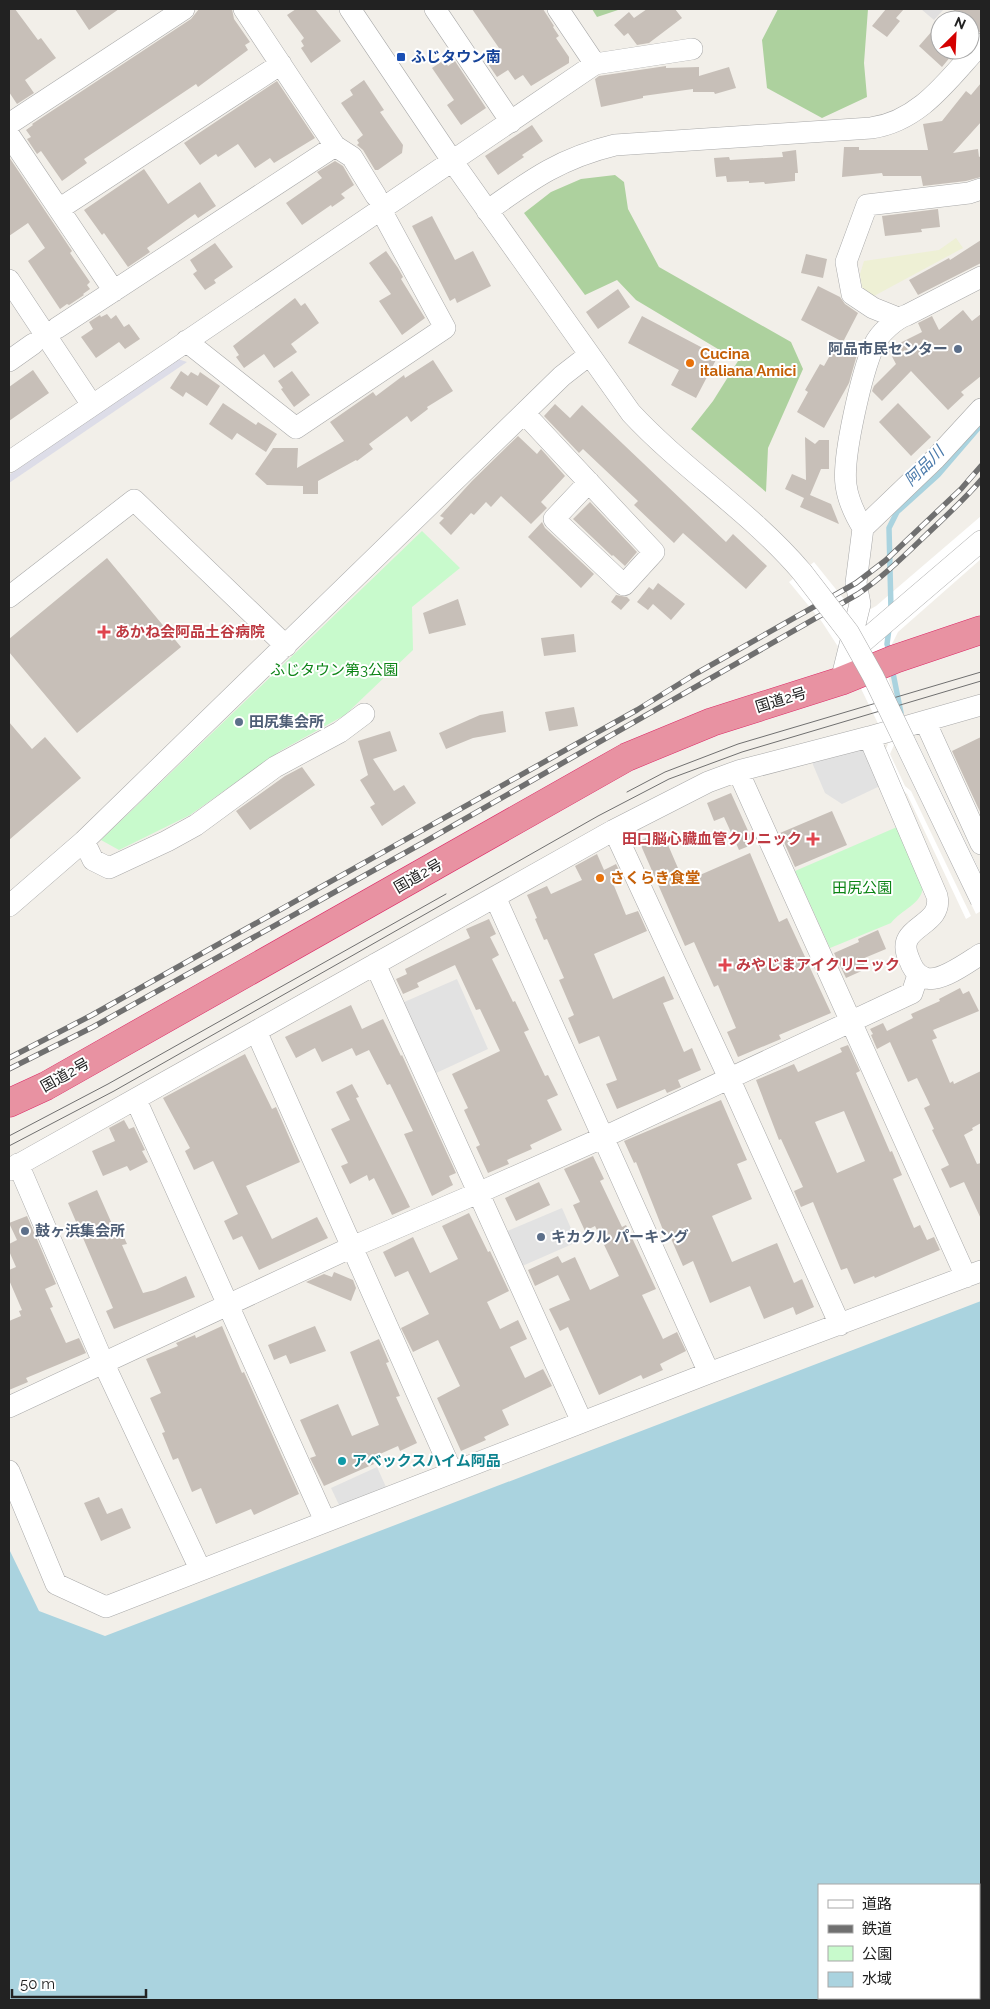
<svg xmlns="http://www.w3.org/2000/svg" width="990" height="2009" font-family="Raleway,'Noto Sans JP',sans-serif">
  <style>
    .residential { fill: #e0dfdf }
    .farmland { fill: #eef0d5 }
    .forest { fill: #add19e }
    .park { fill: #c8facc }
    .parking { fill: #e2e2e2 }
    .plaza { fill: #dddde8 }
    .water { fill: #aad3df; fill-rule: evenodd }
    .pier { fill: #fff }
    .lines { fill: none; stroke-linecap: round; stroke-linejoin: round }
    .stream { stroke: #aad3df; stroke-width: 5.5 }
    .building { fill: #c7bfb8; fill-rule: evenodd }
    .minor-casing { stroke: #a9a9a9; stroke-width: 22 }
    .highway-casing { stroke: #dc2a67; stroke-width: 29 }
    .minor { stroke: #fff; stroke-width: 21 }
    .highway { stroke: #e892a2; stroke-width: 28 }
    .tram { stroke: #707070; stroke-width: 1 }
    .rail-casing { stroke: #707070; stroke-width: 5.5 }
    .rail { stroke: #fff; stroke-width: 4; stroke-dasharray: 11; stroke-linecap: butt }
    .minor-bridge-casing { stroke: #a9a9a9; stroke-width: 22; stroke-linecap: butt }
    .minor-bridge { stroke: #fff; stroke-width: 21 }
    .transit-dot { fill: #1a4fb4; stroke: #fff; stroke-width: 2 }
    .service-dot { fill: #5c6f8a; stroke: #fff; stroke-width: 2 }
    .food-dot { fill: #e8710a; stroke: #fff; stroke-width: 2 }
    .health-dot { fill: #e0444e; stroke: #fff; stroke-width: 2 }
    .culture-dot { fill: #0f9aa8; stroke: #fff; stroke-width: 2 }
    .labels { text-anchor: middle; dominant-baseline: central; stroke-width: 4; stroke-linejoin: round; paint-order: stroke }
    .transit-label { font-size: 15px; font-weight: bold; fill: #164399; stroke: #fff; text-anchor: start }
    .service-label { font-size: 15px; font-weight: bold; fill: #4e5e75; stroke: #fff; text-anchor: start }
    .food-label { font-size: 15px; font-weight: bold; fill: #c56008; stroke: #fff; text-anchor: start }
    .health-label { font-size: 15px; font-weight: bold; fill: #be3a42; stroke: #fff; text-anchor: start }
    .park-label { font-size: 15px; fill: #0c8416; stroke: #fff }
    .street-label { font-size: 15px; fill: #222; stroke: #fff }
    .culture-label { font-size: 15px; font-weight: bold; fill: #0d838f; stroke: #fff; text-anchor: start }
    .water-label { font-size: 16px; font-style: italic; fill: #4a7aab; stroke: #fff }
  </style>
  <rect width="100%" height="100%" fill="#f2efe9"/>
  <path class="residential" d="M921 9H944L934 20Z"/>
  <path class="farmland" d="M956 238 963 248 874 296 868 295 862 287 860 274 864 261 939 250Z"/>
  <path class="forest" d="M592 9H621L597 17Z
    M778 9H868L864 63 867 97 822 118 767 88 762 40Z
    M615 175 624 182 628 209 659 267 791 342 803 369 768 448 766 492 691 429 713 401 738 361 636 300 617 280 585 295 524 213 551 192 581 179Z"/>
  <path class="park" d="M422 531 460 568 412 607 413 650 345 715 280 751 190 815 119 850 101 840Z
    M897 827 923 887C921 905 902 909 891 923L830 948 795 871Z"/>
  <path class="parking" d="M855 747 866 752 880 786 842 804 825 793 811 760Z
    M457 979 488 1049 434 1074 402 1003Z
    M562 1208 577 1242 520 1267 505 1232Z
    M377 1467 386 1487 340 1507 331 1488Z"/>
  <path class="plaza" d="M178 359 187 362 9 483V475Z"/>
  <path class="water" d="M981 1301V2000H9V1549L39 1611 105 1636ZM819 1885H979V1998H819Z"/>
  <path class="pier" d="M981 516V559L898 632 889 650 886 670 892 690 981 874V911L976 914 894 745 890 754 905 786 911 791 971 916 966 919 907 794 901 789 884 754 888 744 848 662 822 622 789 582 814 562 847 603 853 609 869 610 876 606Z"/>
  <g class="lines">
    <path class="stream" d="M891 610 889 528 897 512 938 475 981 425
      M889 629 887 644 890 654
      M892 668 901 713"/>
  </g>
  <path class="building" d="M9 9H15L38 40 41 38 56 58 25 80 34 93 17 104 9 92Z
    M75 9H119L89 30Z
    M199 9H232L234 19 250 42 245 45 248 50 198 87 196 84 84 159 87 163 62 181 41 151 37 154 27 139 31 137 26 130 33 125 32 124 191 19Z
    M296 9H315L341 41 311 63 301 48 304 46 301 41 304 38 287 15Z
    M472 9H543L554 26 553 27 559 36 556 38 569 57V63L531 86 523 75 515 80 508 70 497 77 484 58 499 48Z
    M647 9H675L682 18 649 43 637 45 628 33 624 36 614 25 629 12 634 18Z
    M886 9H904L896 18 900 21 887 37 872 26Z
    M952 9H981V32H978L970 25V20H965Z
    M940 22V50H956L942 67 919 46Z
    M444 60 448 66 455 61 486 108 461 125 447 105 454 100 432 68Z
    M666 66V68L699 67V76L729 67 736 88 715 94 714 92H693V89L643 96V98L601 107 595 79 599 76Z
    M364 80 384 110 380 112 403 145 402 153 378 170H375L363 150 357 145 359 143 357 140 363 135 341 103 353 95 350 90Z
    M277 81 315 138 274 163 270 158 255 168 238 144 218 157 216 154 200 165 184 143Z
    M981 83V122L953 153 978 149 979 157 981 156V177L966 181 923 186 921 176H883L882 173 842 177 844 147H859V150H928L923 124 942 121 966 91 971 95Z
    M532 125 543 141 522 155 524 157 498 175 485 156Z
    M796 150 798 173H795V181L765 184 764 182 749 183V181L727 182 726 176 716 177 714 158 729 157 730 160 783 157 782 152Z
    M9 157 72 251 70 253 90 282 87 285 90 289 83 294 84 295 69 305 67 304 60 309 28 261 45 248 28 223 9 236Z
    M335 161 343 166 354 185 341 194 345 198 332 207 331 205 302 225 286 203 322 178 317 172Z
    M144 169 168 204 200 182 216 206 198 218 195 214 147 248 150 252 128 267 104 233 102 235 84 210Z
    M938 209 940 227 921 229 922 232 885 236 882 216Z
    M432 216 455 260 473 251 491 286 457 303 455 298 450 301 412 226Z
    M981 240V263L918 295 909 280 949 258 950 260Z
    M215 243 233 267 214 280 216 283 205 290 193 274 197 271 190 260Z
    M386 251 398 268 403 277 401 279 425 318 402 335 379 301 391 294 369 263Z
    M806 254 827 259 823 278 801 273Z
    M818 286 840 297 845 304 858 313 843 342 801 320Z
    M618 289 630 307 598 329 586 312Z
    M295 298 301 306 305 303 319 323 291 344 297 352 274 368 264 354 244 368 236 357 239 355 233 346Z
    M963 310 972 321 981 314V376L961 392 964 395 948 410 911 371 882 401 872 391 874 386 896 364 888 349 922 332 918 323 932 316 939 330Z
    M107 314 111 319 116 315 124 327 129 324 140 339 125 349 119 342 96 358 81 337 93 329 89 322 100 315 101 317Z
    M642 316 718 356 696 398 671 385 679 370 628 343Z
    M838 341 858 351 849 383 824 428 797 412 808 392 805 390 820 364 824 366Z
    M433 360 453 391 427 407 428 409 411 422 407 416 369 444 373 449 357 461 356 460 318 481V494H303V486L267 485 255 474 273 448H298L297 468 344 441 330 422 373 392 376 396 404 375 405 378Z
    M33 370 49 393 9 421V387Z
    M181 371 188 376 191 372 198 376 200 372 220 386 207 406 186 392 183 397 170 388Z
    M292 371 310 395 294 407 281 389 283 388 278 381Z
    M223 403 256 425 258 422 277 434 266 452 237 433 232 440 209 424Z
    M898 403 931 437 911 456 879 422Z
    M555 404 570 418 582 405 726 542 733 534 767 566 746 589 683 533 674 543 634 505 638 501 583 449 579 453 544 416Z
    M518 436 537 454 541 449 565 476 541 502 547 508 531 524 501 496 491 507 486 502 474 515 471 513 451 535 439 523 444 518 440 516 472 481Z
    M805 437 815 444 819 440H829V469H821L810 495 831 504 839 524 800 507 804 498 785 489 792 474 806 480Z
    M590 502 637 552 625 566 613 555 612 556 573 519Z
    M542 522 545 528 594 574 581 588 528 537Z
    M107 558 181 647 77 733 9 652V639Z
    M658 583 685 604 671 620 653 604 648 610 637 602 649 587 653 590Z
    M616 595 627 597 630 600 621 610 611 602Z
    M458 599 466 625 429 634 423 613Z
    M574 634 576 652 544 656 541 638Z
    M574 707 578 726 549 731 545 712Z
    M503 711 506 732 473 738 446 749 439 733 480 715Z
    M9 722 32 749 45 737 81 778 9 840Z
    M390 731 397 751 373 759 394 791 404 785 416 803 382 826 370 807 375 804 360 780 368 775 358 741Z
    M981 737V814L952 751Z
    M302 767 315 785 250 830 236 811 285 776Z
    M731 793 754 844 739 850 724 817 714 821 707 803Z
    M832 811 847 845 795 867 780 833Z
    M662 831 684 882 750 853 779 922 787 918 831 1013 779 1035 781 1039 738 1057 727 1032 736 1028 718 985 714 987 694 942 685 946 639 841Z
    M597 854 604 870 616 864 622 876 612 881 626 915 638 911 647 931 594 954 613 999 664 976 674 999 663 1003 684 1052 692 1048 701 1070 678 1080 681 1087 667 1093 665 1089 617 1109 606 1084 617 1080 599 1036 579 1044 568 1018 574 1015 559 980 564 978 547 939 544 940 535 919 537 918 527 895 547 886 551 894 582 880 575 866Z
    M489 919 496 934 490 937 499 955 492 959 513 1002 515 1001 529 1030 524 1032 545 1076 548 1075 558 1095 547 1100 562 1130 530 1145 532 1149 507 1160 509 1164 488 1173 476 1147 480 1145 464 1110 468 1108 452 1074 500 1051 480 1009 476 1010 455 965 417 983 419 987 403 994 396 979 407 974 405 969 470 938 466 929Z
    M878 930 886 949 862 959 866 969 846 978 834 953 859 942 858 939Z
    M960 988 963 994 969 991 979 1011 933 1030 937 1038 932 1040 950 1083 953 1081 954 1084 981 1071V1123L972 1128 973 1130 964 1135 977 1164 981 1163V1219L964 1182 950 1188 941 1169 949 1165 932 1130 934 1129 924 1108 930 1105 917 1078 908 1082 890 1042 877 1049 871 1035 873 1034 870 1029 883 1023 887 1031 913 1018 911 1014 940 1001 939 999Z
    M351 1005 362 1029 383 1019 401 1056 402 1055 456 1173 449 1176 453 1185 432 1196 404 1134 413 1131 390 1084 387 1085 369 1050 356 1056 352 1048 322 1062 315 1048 296 1058 285 1037Z
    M848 1045 860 1071 856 1073 890 1152 892 1151 902 1175 893 1179 914 1228 920 1225 927 1240 934 1237 940 1250 875 1278 874 1276 854 1284 847 1268 841 1270 813 1202 801 1207 794 1191 803 1187 781 1139 779 1140 756 1080 794 1064 798 1072 842 1052 840 1048ZM844 1111 865 1161 837 1173 815 1122Z
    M245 1054 272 1109 276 1107 300 1162 246 1186 272 1239 317 1217 328 1238 259 1270 242 1236 233 1240 224 1221 238 1214 213 1161 194 1170 185 1151 190 1148 163 1098Z
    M352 1084 359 1097 356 1098 410 1207 392 1215 374 1178 369 1181 367 1175 350 1184 341 1166 348 1163 331 1129 350 1120 336 1092Z
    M721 1100 747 1160 737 1164 752 1199 712 1216 732 1262 777 1243 794 1283 802 1279 814 1307 796 1315 793 1307 764 1319 750 1286 710 1303 693 1261 683 1266 669 1234 665 1235 636 1162 634 1163 624 1141Z
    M124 1120 129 1129 134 1127 145 1150 142 1151 148 1162 130 1171 127 1166 103 1176 92 1151 115 1141 109 1128Z
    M593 1156 604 1179 600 1181 622 1227 626 1225 656 1289 642 1295 663 1339 677 1332 686 1351 660 1364 663 1370 643 1379 641 1375 599 1395 568 1327 560 1331 549 1309 570 1300 558 1275 535 1286 528 1270 558 1256 562 1263 575 1257 590 1290 619 1276 595 1226 585 1231 573 1205 580 1202 564 1169Z
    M539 1182 550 1205 516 1221 505 1198Z
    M97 1190 112 1224 117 1222 127 1244 122 1245 143 1293 155 1290 186 1276 195 1297 114 1329 106 1311 113 1308 68 1203Z
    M469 1213 488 1252 490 1251 509 1291 487 1302 500 1329 518 1320 527 1339 510 1347 525 1378 543 1369 552 1386 502 1410 509 1425 484 1437 486 1440 461 1451 437 1398 460 1386 438 1340 413 1352 401 1328 429 1314 408 1271 395 1277 383 1252 413 1237 430 1273 458 1259 442 1226Z
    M27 1216 56 1284 45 1289 53 1307 50 1308 66 1343 79 1338 86 1353 26 1378 28 1382 9 1390V1321L21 1316 19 1311 22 1310 9 1280V1270L16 1267 9 1251V1244L17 1240 9 1223Z
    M334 1272 353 1280 356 1288 351 1301 306 1282 324 1274 332 1277Z
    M222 1326 242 1373 244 1372 299 1494 254 1515 251 1509 216 1524 201 1488 192 1492 178 1458 173 1460 162 1433 165 1432 150 1398 161 1393 146 1359 178 1346 176 1343 195 1335 196 1338Z
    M315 1326 326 1351 290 1364 286 1355 274 1360 268 1345Z
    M379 1339 389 1362 386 1363 400 1396 396 1397 417 1443 400 1451 398 1446 371 1458 374 1464 324 1486 310 1458 316 1456 300 1420 338 1404 352 1436 379 1425 350 1352Z
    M99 1497 107 1514 122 1508 131 1528 101 1541 84 1503Z"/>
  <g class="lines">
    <g class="minor-casing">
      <path id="minor" d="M244 9 335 146 352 157 376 196
        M350 9 453 162 631 413C684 470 751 512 802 572
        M435 9 511 122
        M558 9 595 64
        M9 124 184 9
        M9 135 114 291
        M59 209 281 64
        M487 211C532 179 561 158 615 145L871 128C921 121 949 78 981 44
        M9 280 92 405
        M898 318 873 308 852 294 846 262 867 205 969 193 981 189
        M57 328 335 146
        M186 341 296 428 445 328 381 210
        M9 361 33 344
        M524 413 654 552 624 585 554 519 589 482
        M9 462 595 64 692 49
        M863 528C855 515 848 500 846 485 842 457 862 372 874 345 879 334 896 318 907 315L981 277
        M9 597 134 500 286 646
        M857 647 981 541
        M841 681 860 604 856 583 863 528 935 459 981 409
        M925 721 981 844
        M869 737 937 896C944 928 893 925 909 959 912 967 915 973 923 977 938 985 968 962 981 954
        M738 771 966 1277
        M614 830 729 1078 840 1325
        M84 841 93 860 109 868 167 841 196 825 275 767 340 732 364 714
        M495 897 709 1373
        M9 906 84 841 562 376 589 355
        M375 964 582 1422
        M256 1031 452 1472
        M136 1100 325 1521
        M18 1164 103 1362 200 1569
        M9 1170 614 830 708 782 738 771 869 737 981 705
        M9 1407 352 1247 478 1193 602 1138 912 993 918 975
        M9 1471 56 1584 106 1607 709 1373 981 1271"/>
    </g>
    <g class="highway-casing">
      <path id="highway" d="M9 1103 46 1086 627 757 712 722 841 681 895 659 981 630"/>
    </g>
    <use href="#minor" class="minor"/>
    <use href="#highway" class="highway"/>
    <path class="tram" d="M627 792 665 772 738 744 981 672
      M9 1136 108 1084 446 894
      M9 1146 114 1091 598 816 669 779 742 752 981 681"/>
    <g class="rail-casing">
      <path id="rail" d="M9 1058 92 1015 637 710 697 673 856 583 886 560 961 489 981 466
        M9 1069 93 1027 428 840 858 594C883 577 904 556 926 535 945 517 964 500 981 480"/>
    </g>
    <use href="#rail" class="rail"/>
    <g class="minor-bridge-casing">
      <path id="minor-bridge" d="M802 572 849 633 873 676 981 900"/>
    </g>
    <use href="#minor-bridge" class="minor-bridge"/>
  </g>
  <rect class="transit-dot" x="396" y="52" width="10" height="10" rx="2.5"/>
  <g class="service-dot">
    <circle cx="958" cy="349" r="5"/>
    <circle cx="239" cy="722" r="5"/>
    <circle cx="25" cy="1231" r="5"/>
    <circle cx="541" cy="1237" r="5"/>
  </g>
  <g class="food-dot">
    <circle cx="690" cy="363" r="5"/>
    <circle cx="600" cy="878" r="5"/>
  </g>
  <g class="health-dot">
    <path d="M101.5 624.5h5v5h5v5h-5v5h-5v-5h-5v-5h5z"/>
    <path d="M810.5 831.5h5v5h5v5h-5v5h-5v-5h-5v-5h5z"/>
    <path d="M722.5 957.5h5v5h5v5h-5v5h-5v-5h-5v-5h5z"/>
  </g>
  <circle class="culture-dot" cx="342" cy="1461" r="5"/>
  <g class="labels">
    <g class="transit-label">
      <text x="411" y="57">ふじタウン南</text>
    </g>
    <g class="service-label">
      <text x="948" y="349" text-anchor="end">阿品市民センター</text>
      <text x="249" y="722">田尻集会所</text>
      <text x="35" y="1231">鼓ヶ浜集会所</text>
      <text x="551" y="1237">キカクル パーキング</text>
    </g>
    <g class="food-label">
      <text x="700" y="354">Cucina<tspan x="700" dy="17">italiana Amici</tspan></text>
      <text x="610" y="878">さくらき食堂</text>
    </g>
    <g class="health-label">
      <text x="115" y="632">あかね会阿品土谷病院</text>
      <text x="802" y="839" text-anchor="end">田口脳心臓血管クリニック</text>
      <text x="736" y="965">みやじまアイクリニック</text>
    </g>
    <g class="park-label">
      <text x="334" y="670">ふじタウン第3公園</text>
      <text x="862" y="888">田尻公園</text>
    </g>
    <g class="street-label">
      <text transform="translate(781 700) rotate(-17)">国道2号</text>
      <text transform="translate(418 876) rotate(-30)">国道2号</text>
      <text transform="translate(65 1075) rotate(-29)">国道2号</text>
    </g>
    <g class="culture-label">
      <text x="352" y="1461">アベックスハイム阿品</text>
    </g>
    <g class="water-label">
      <text transform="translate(924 466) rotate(-45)">阿品川</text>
    </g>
  </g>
  <rect width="990" height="2009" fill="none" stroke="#222222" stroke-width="20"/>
  <rect x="818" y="1884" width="162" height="115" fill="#ffffff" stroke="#a7a7a7"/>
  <rect x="828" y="1900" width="25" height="8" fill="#ffffff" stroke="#a7a7a7"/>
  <text x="862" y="1909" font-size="15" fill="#222222">道路</text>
  <rect x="828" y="1925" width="25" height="8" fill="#707070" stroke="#a7a7a7"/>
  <text x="862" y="1934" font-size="15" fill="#222222">鉄道</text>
  <rect x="828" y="1946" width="25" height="15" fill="#c8facc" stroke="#a7a7a7"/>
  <text x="862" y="1959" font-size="15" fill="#222222">公園</text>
  <rect x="828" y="1972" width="25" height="15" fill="#aad3df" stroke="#a7a7a7"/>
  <text x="862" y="1984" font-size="15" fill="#222222">水域</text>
  <g transform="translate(955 35) rotate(24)"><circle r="24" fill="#ffffff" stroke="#a7a7a7"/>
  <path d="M0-4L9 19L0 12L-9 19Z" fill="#d40000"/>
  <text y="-8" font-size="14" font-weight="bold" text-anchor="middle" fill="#222222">N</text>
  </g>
  <path d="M12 1989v8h134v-8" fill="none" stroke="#222222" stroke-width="2.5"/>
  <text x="20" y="1989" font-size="15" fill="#222222" stroke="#ffffff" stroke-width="4" paint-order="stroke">50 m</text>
</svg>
